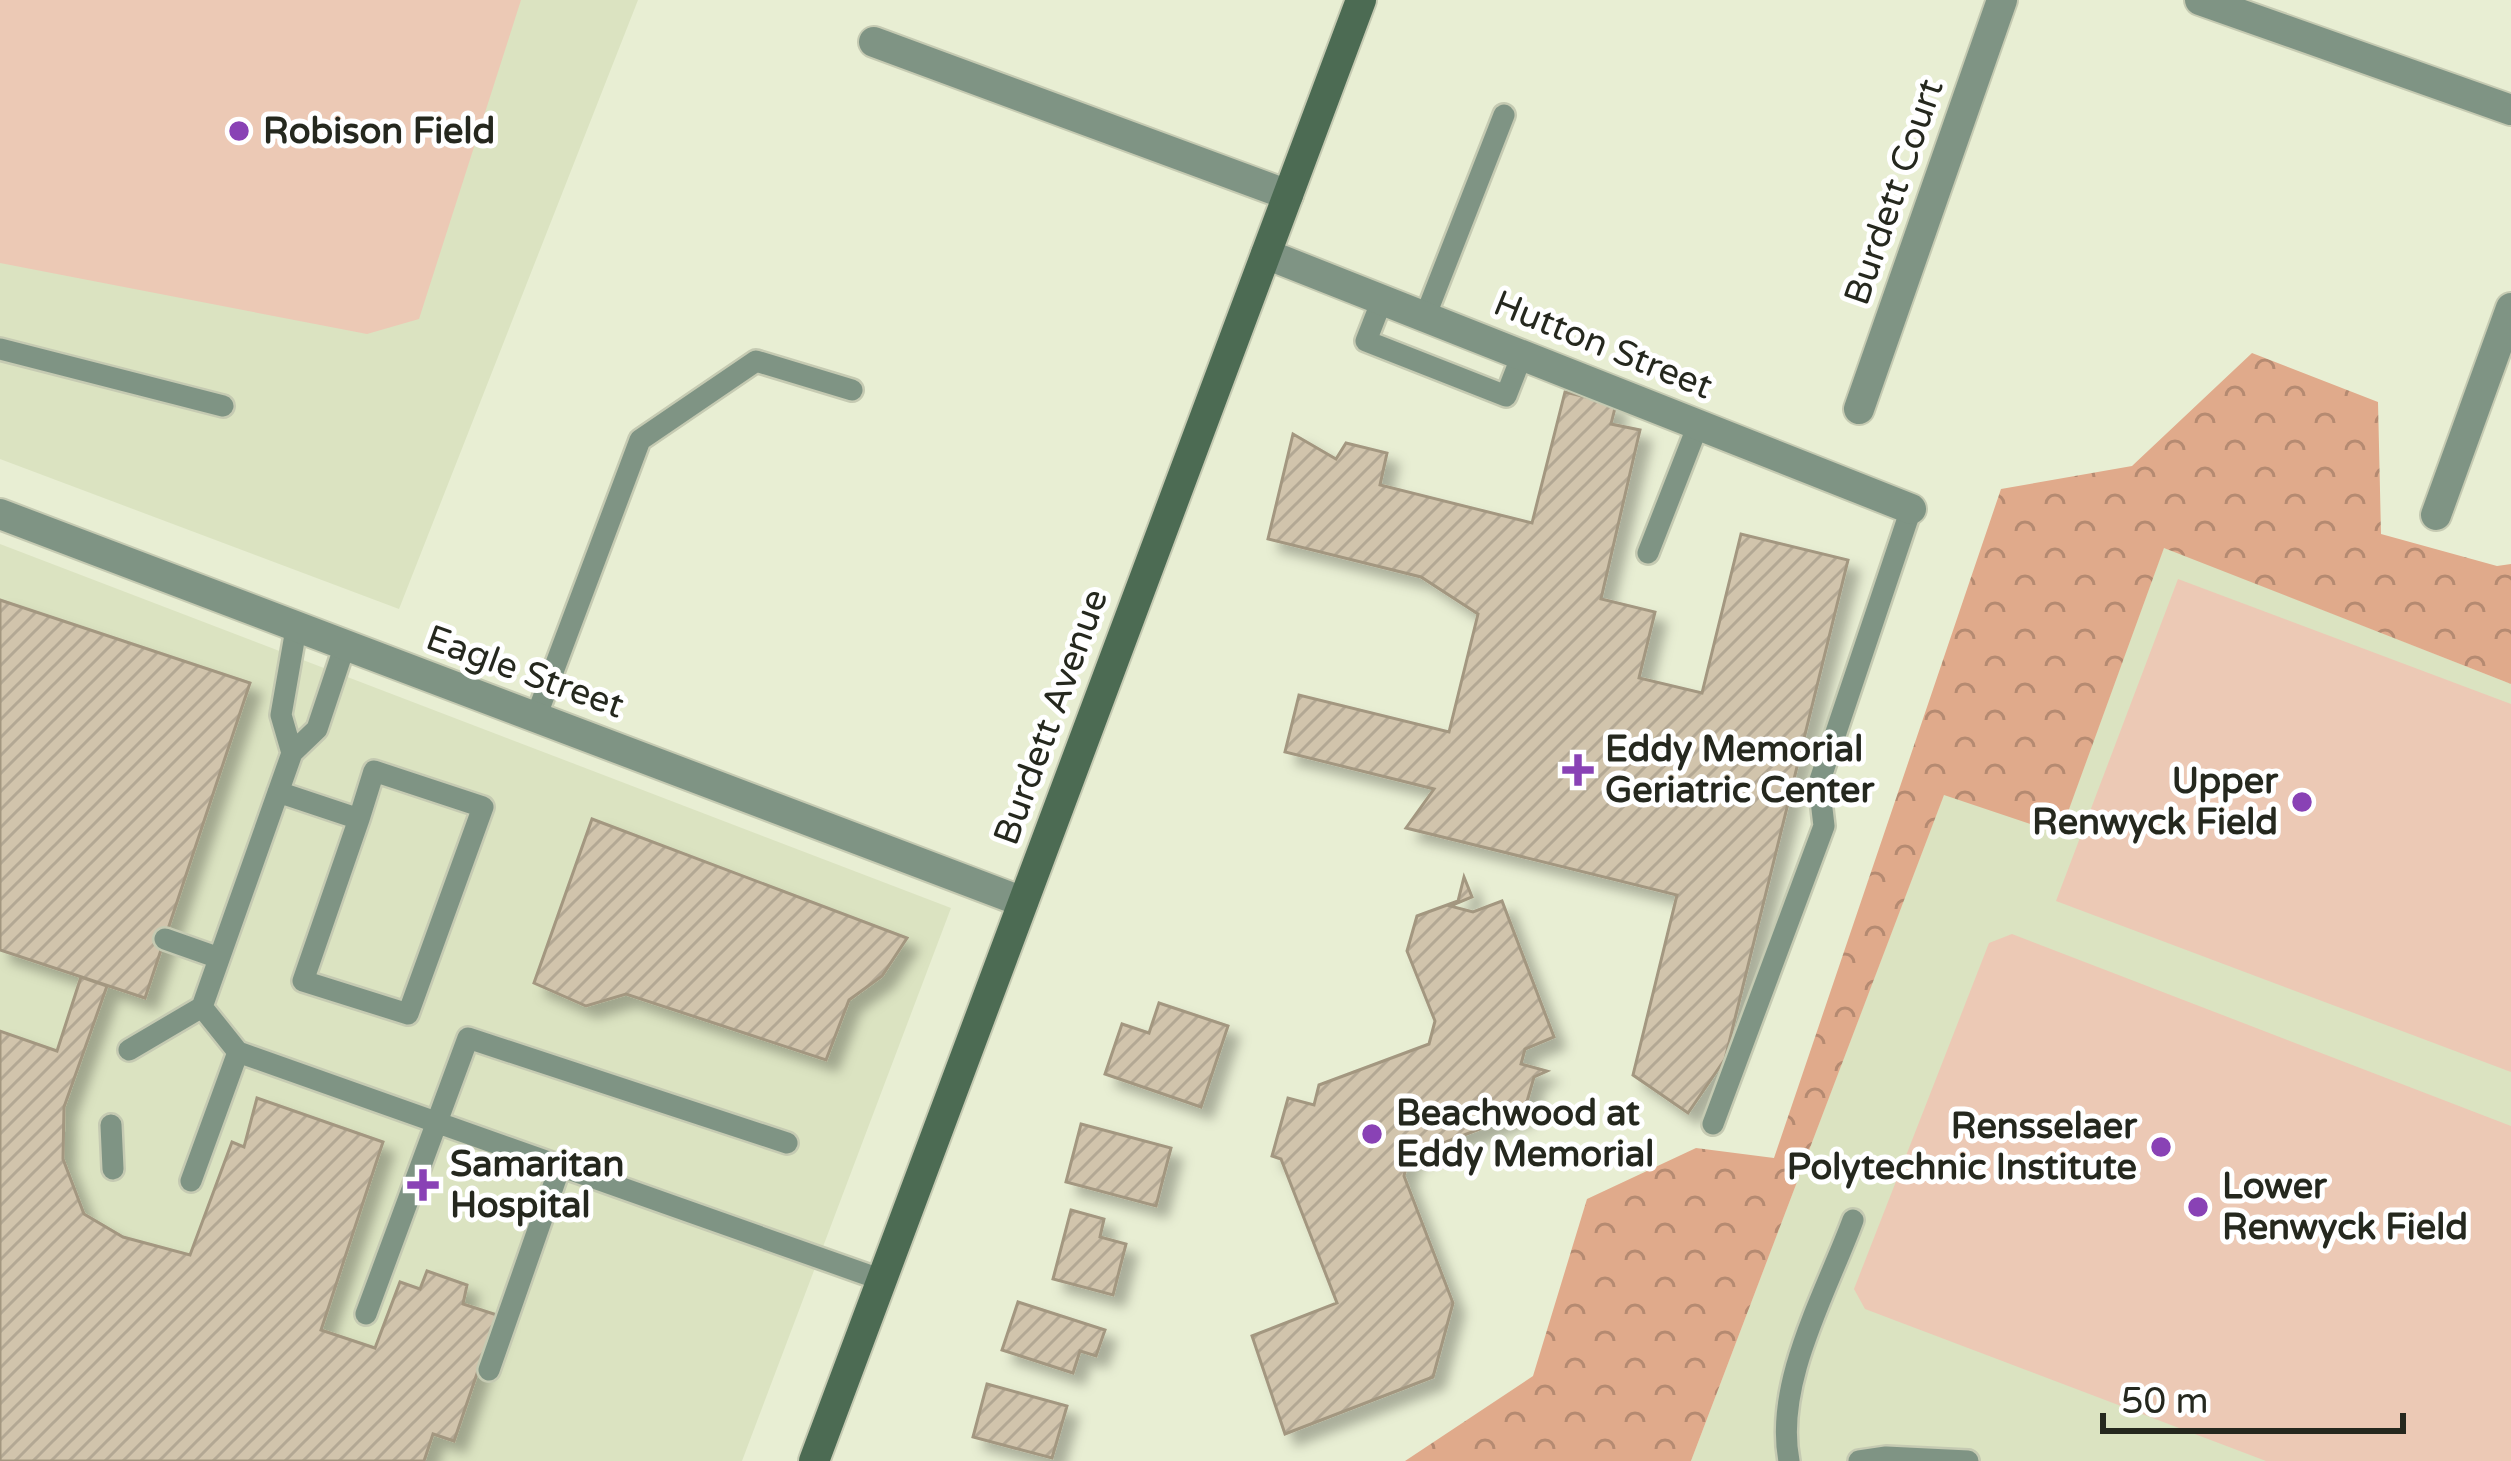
<svg xmlns="http://www.w3.org/2000/svg" width="2511" height="1461" font-family="'Varela Round',sans-serif">
  <style>
    .built { fill: #dbe3c1 }
    .forest { fill: url(#forest-crowns) }
    .pitch { fill: #ecc9b5 }
    .building { fill: url(#building-hatch); stroke: #a39780; stroke-width: 3; filter: url(#shadow) }
    .lines { fill: none; stroke-linecap: round; stroke-linejoin: round }
    .lane-casing { stroke: #c5cab2; stroke-width: 26 }
    .street-casing { stroke: #c5cab2; stroke-width: 34 }
    .secondary-casing { stroke: #c5cab2; stroke-width: 34 }
    .lane { stroke: #7f9484; stroke-width: 21 }
    .street { stroke: #7f9484; stroke-width: 30 }
    .secondary { stroke: #4c6b53; stroke-width: 30 }
    .poi-dot { fill: #8942b5; stroke: #fff; stroke-width: 4.5 }
    .labels { text-anchor: middle; dominant-baseline: central; stroke-width: 10; stroke-linejoin: round; paint-order: stroke }
    .poi-label { font-size: 36px; font-weight: bold; fill: #25281e; stroke: #fff; text-anchor: start }
    .street-label { font-size: 36px; fill: #25281e; stroke: #fff }
  </style>
  <defs>
    <pattern id="forest-crowns" width="20" height="18" patternUnits="userSpaceOnUse" patternTransform="scale(3)"><rect width="20" height="18" fill="#e0aa8b"/><path d="M2 6a3 3 0 1 1 6 0M12 15a3 3 0 1 1 6 0" fill="none" stroke="#b58a71"/></pattern>
    <pattern id="building-hatch" width="6" height="6" patternUnits="userSpaceOnUse" patternTransform="scale(3)"><rect width="6" height="6" fill="#d1c4ac"/><path d="M-1 1l2-2M0 6l6-6M5 7l2-2" fill="none" stroke="#b3a894"/></pattern>
    <filter id="shadow"><feDropShadow dx="11" dy="11" stdDeviation="6" flood-color="#0004"/></filter>
  </defs>
  <rect width="100%" height="100%" fill="#e8eed3"/>
  <path class="built" d="M0 0H638L399 609 0 459Z
    M0 544 951 908 742 1461H0Z
    M2164 547 2511 684V1461H1691L1944 794 2060 833Z"/>
  <path class="forest" d="M2252 353 2378 402 2381 534 2497 566 2511 564V684L2164 548 2060 834 1944 795 1691 1461H1405L1533 1376 1587 1199 1696 1148 1774 1158 2001 489 2132 466Z"/>
  <path class="pitch" d="M0 0H521L419 319 367 334 0 263Z
    M2178 579 2511 704V1072L2056 901Z
    M2012 934 2511 1126V1461H2266L1865 1309 1854 1289 1989 943Z"/>
  <path class="building" d="M1565 392 1616 404 1611 424 1640 430 1601 599 1655 612 1639 678 1702 693 1741 534 1848 560 1725 1059 1688 1113 1633 1075 1677 895 1406 828 1434 789 1285 752 1299 695 1449 732 1478 614 1421 577 1268 539 1293 434 1336 459 1346 443 1387 453 1380 485 1532 523Z
    M0 600 250 683 145 998 0 950Z
    M592 819 907 938 882 976 849 1000 826 1060 626 994 586 1006 534 983Z
    M1464 877 1472 897 1450 906 1473 912 1502 901 1554 1037 1525 1049 1521 1064 1547 1071 1534 1077 1524 1112 1409 1156 1404 1176 1453 1303 1433 1377 1285 1434 1252 1336 1337 1303 1281 1159 1272 1156 1288 1098 1314 1105 1319 1085 1429 1044 1435 1021 1407 951 1417 916 1458 901Z
    M81 977 107 986 64 1107 63 1159 84 1214 123 1237 190 1255 232 1142 244 1147 257 1098 383 1142 321 1330 375 1348 400 1282 420 1289 427 1271 467 1285 463 1304 497 1315 454 1441 433 1434 424 1461H0V1031L57 1051Z
    M1159 1003 1228 1026 1201 1107 1105 1074 1122 1024 1149 1033Z
    M1081 1124 1171 1148 1156 1206 1066 1182Z
    M1071 1210 1104 1219 1100 1237 1126 1244 1113 1295 1053 1279Z
    M1018 1302 1105 1330 1096 1356 1080 1351 1073 1373 1002 1350Z
    M987 1384 1067 1406 1052 1458 973 1437Z"/>
  <g class="lines">
    <g class="lane-casing">
      <path id="lane" d="M1382 300 1366 341 1506 396 1522 355
        M1425 317 1504 115
        M0 349 223 406
        M1648 553 1698 425
        M344 648 317 729 292 753 202 1007 238 1052 882 1280
        M536 717 640 440 756 361 852 390
        M292 753 281 715 296 629
        M278 792 359 819 303 981 408 1014 483 807 374 771 359 819
        M165 939 219 958
        M129 1050 202 1007
        M1713 1124 1824 826 1819 783 1911 509
        M111 1125 113 1169
        M191 1181 238 1052
        M366 1314 468 1038 787 1143
        M489 1370 561 1164
        M1789 1461C1774 1383 1826 1293 1853 1220
        M1859 1461 1886 1457 1968 1461"/>
    </g>
    <g class="street-casing">
      <path id="street" d="M2200 0 2511 110
        M874 42 1288 195
        M1266 254 1911 509
        M1859 409 2002 0
        M0 514 1023 902
        M2436 515 2511 308"/>
    </g>
    <g class="secondary-casing">
      <path id="secondary" d="M814 1461 1361 0"/>
    </g>
    <use href="#lane" class="lane"/>
    <use href="#street" class="street"/>
    <use href="#secondary" class="secondary"/>
  </g>
  <g class="poi-dot">
    <circle cx="239" cy="131" r="12"/>
    <path d="M1572 752h12v12h12v12h-12v12h-12v-12h-12v-12h12z"/>
    <circle cx="2302" cy="802" r="12"/>
    <circle cx="1372" cy="1134" r="12"/>
    <circle cx="2161" cy="1147" r="12"/>
    <path d="M417 1167h12v12h12v12h-12v12h-12v-12h-12v-12h12z"/>
    <circle cx="2198" cy="1207" r="12"/>
  </g>
  <g class="labels">
    <g class="poi-label">
      <text x="263" y="131">Robison Field</text>
      <text x="1605" y="749">Eddy Memorial<tspan x="1605" dy="41">Geriatric Center</tspan></text>
      <text x="2278" y="781" text-anchor="end">Upper<tspan x="2278" dy="41">Renwyck Field</tspan></text>
      <text x="1396" y="1113">Beachwood at<tspan x="1396" dy="41">Eddy Memorial</tspan></text>
      <text x="2137" y="1126" text-anchor="end">Rensselaer<tspan x="2137" dy="41">Polytechnic Institute</tspan></text>
      <text x="450" y="1164">Samaritan<tspan x="450" dy="41">Hospital</tspan></text>
      <text x="2222" y="1186">Lower<tspan x="2222" dy="41">Renwyck Field</tspan></text>
    </g>
    <g class="street-label">
      <text transform="translate(1894 192) rotate(-71)">Burdett Court</text>
      <text transform="translate(1603 345) rotate(22)">Hutton Street</text>
      <text transform="translate(525 672) rotate(20)">Eagle Street</text>
      <text transform="translate(1051 717) rotate(-70)">Burdett Avenue</text>
    </g>
  </g>
  <path d="M2103 1413v18h300v-18" fill="none" stroke="#25281e" stroke-width="6"/>
  <text x="2121" y="1413" font-size="36" fill="#25281e" stroke="#ffffff" stroke-width="9" paint-order="stroke">50 m</text>
</svg>
